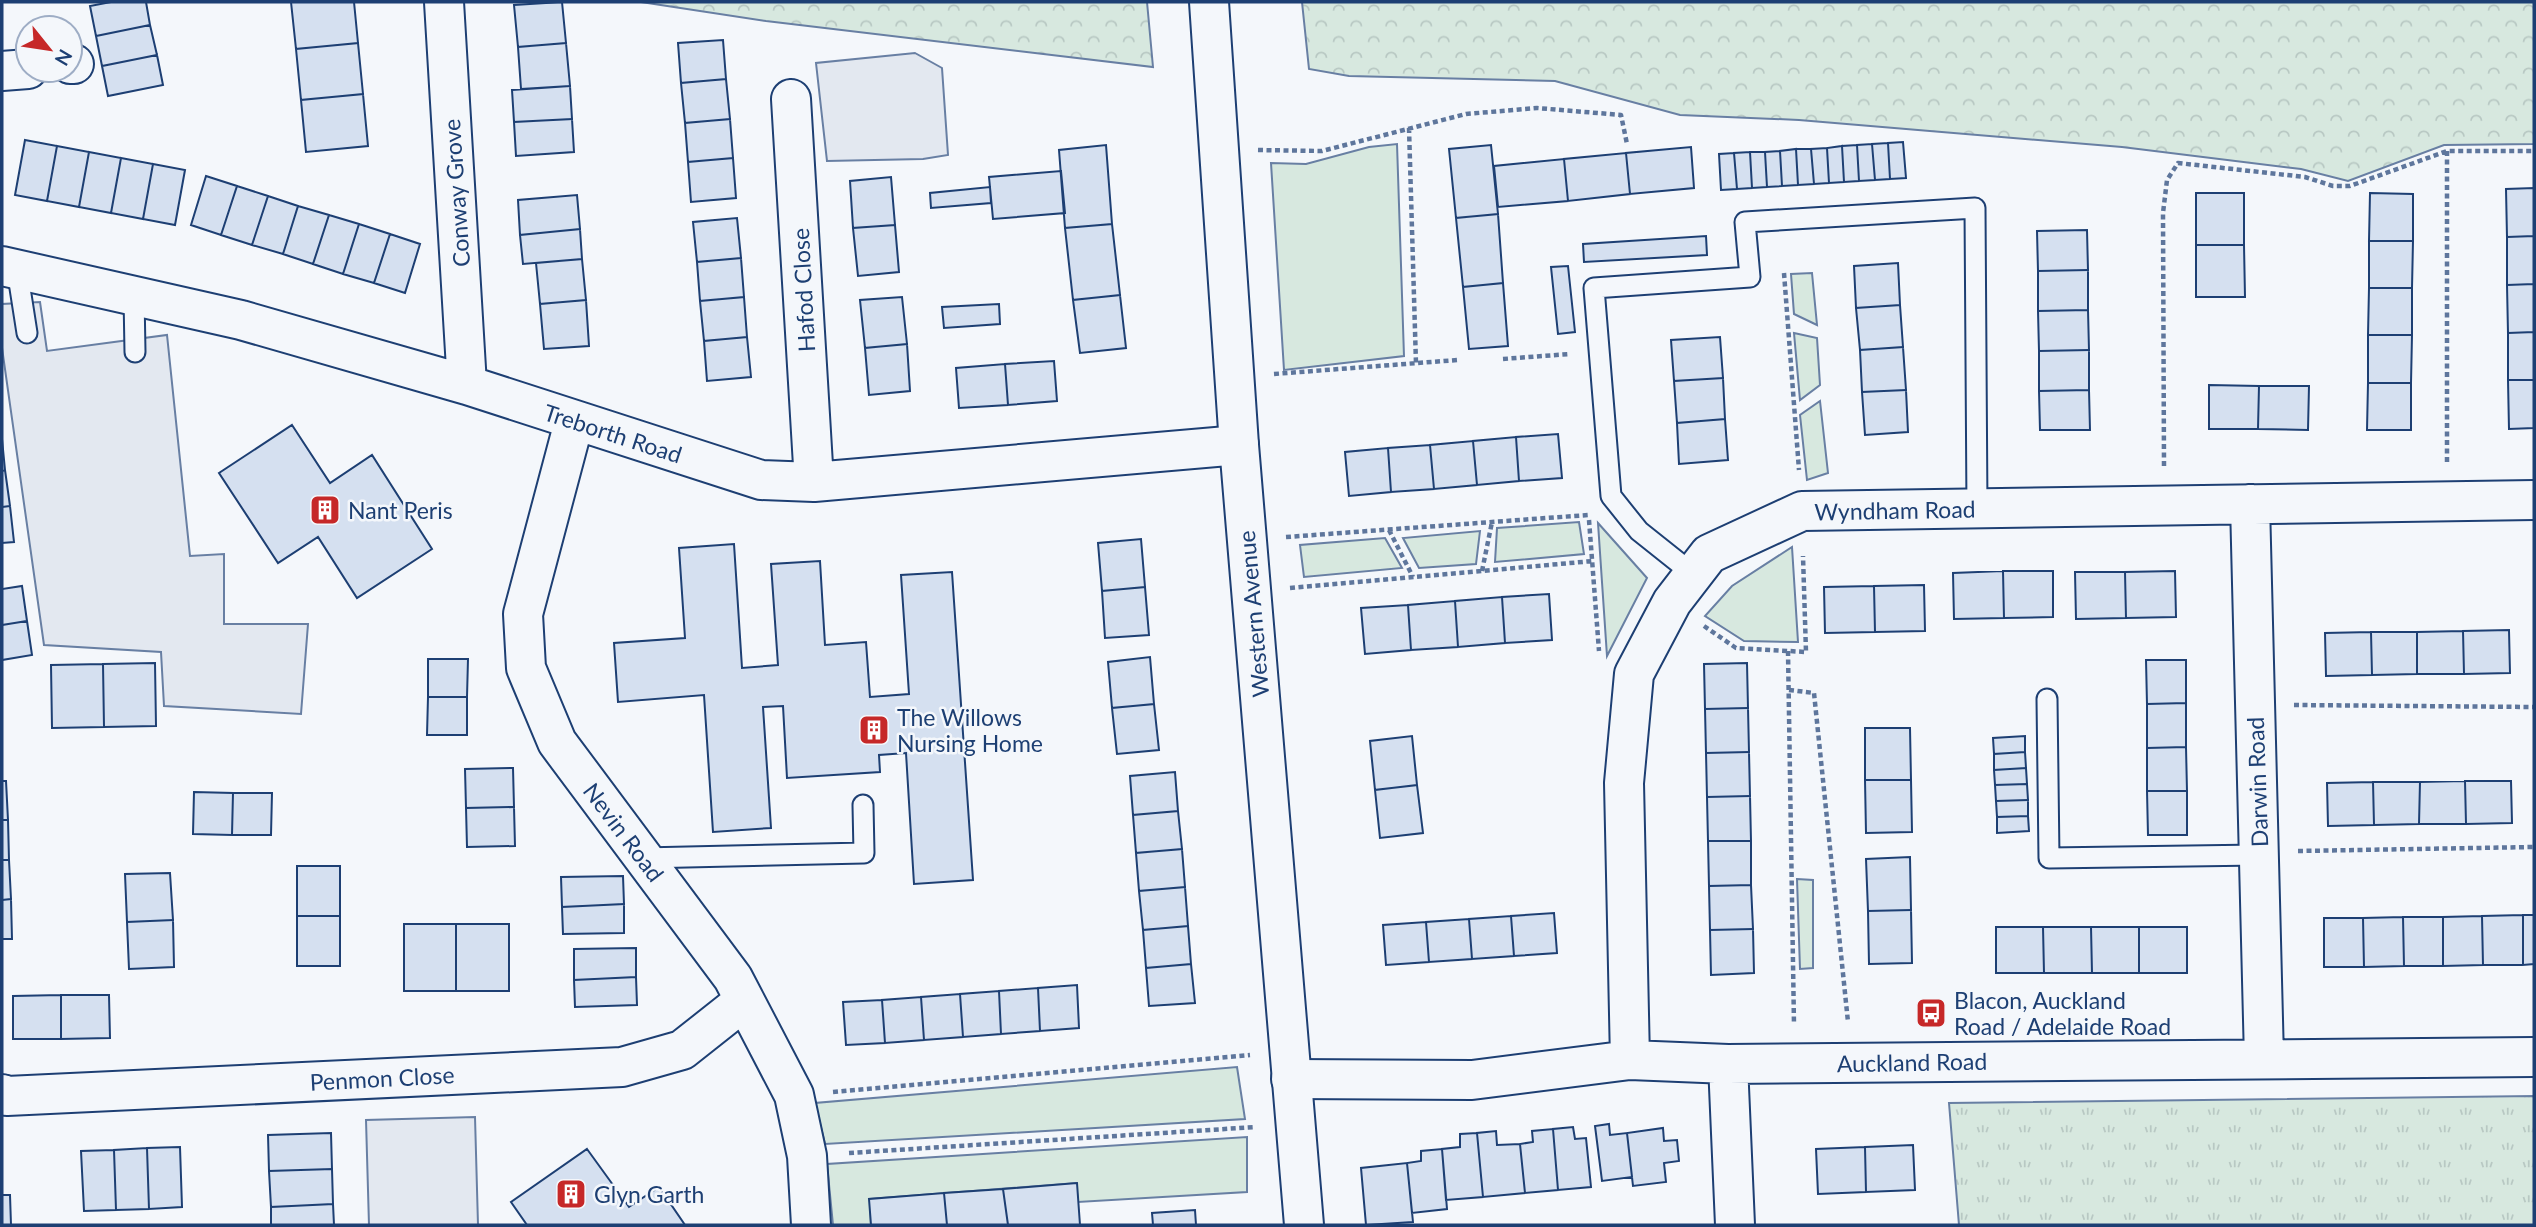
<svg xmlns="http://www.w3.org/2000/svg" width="2536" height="1227" font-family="Lato,sans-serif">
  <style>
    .green { fill: #d7e8df; stroke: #687fa3; stroke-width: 2 }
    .forest { fill: url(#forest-crowns); stroke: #687fa3; stroke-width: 2 }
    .park { fill: url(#park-tufts); stroke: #687fa3; stroke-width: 2 }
    .parking { fill: #e3e8f0; stroke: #687fa3; stroke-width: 2 }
    .building { fill: #d5e0f0; stroke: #1d3f73; stroke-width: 2 }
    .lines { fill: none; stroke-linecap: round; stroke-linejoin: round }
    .service-casing { stroke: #1d3f73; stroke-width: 23 }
    .minor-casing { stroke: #1d3f73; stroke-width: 42 }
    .tertiary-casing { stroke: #1d3f73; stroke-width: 42 }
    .path { stroke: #5e769c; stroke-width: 4.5; stroke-dasharray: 5 3.5; stroke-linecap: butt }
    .service { stroke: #f4f7fb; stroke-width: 19 }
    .minor { stroke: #f4f7fb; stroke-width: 38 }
    .tertiary { stroke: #f4f7fb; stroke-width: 38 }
    .labels { text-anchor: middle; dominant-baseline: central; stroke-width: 5; stroke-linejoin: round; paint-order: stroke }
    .street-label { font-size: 23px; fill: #1d3f73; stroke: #f4f7fb }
    .poi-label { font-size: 23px; fill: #1d3f73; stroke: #f4f7fb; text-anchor: start }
  </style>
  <defs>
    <pattern id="forest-crowns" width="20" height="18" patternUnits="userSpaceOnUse" patternTransform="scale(1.75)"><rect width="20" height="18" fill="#d7e8df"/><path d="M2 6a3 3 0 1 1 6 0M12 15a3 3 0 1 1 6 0" fill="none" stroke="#b8c8c3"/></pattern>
    <pattern id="park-tufts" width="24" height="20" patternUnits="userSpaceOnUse" patternTransform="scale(1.75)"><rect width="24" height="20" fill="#d7e8df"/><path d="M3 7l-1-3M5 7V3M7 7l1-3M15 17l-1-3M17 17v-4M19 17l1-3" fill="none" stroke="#b8c8c3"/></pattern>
  </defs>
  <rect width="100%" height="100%" fill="#f4f7fb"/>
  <path class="green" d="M1397 144 1404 356 1284 370 1271 163 1306 164 1369 147Z
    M1812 273 1817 325 1794 314 1791 274Z
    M1794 333 1817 338 1820 385 1800 400Z
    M1820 401 1828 473 1807 480 1800 415Z
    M1579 522 1584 554 1495 562 1497 528Z
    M1598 523 1647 578 1607 656Z
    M1480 531 1476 564 1419 568 1403 538Z
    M1385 538 1402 568 1304 577 1300 545Z
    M1792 547 1798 642 1744 641 1705 616 1732 586Z
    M1797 879 1813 880V968L1800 969Z
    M1237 1067 1245 1119 825 1144 815 1103Z
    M1247 1137V1192L1078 1202 1076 1183 870 1199 871 1225H833L827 1164Z"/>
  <path class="forest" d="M641 2H1147L1153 67 766 21Z
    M1302 2H2534V144L2444 145 2348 181 2301 169 2122 147 1799 120 1680 115 1555 81 1349 76 1309 69Z"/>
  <path class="park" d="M2534 1096V1225H1959L1949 1103Z"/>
  <path class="parking" d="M915 53 942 68 948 155 923 159 827 161 816 63Z
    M40 302 47 351 167 335 190 556 224 554V624H308L301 714 164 706 161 652 44 645 2 348V304Z
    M475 1117 478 1225H369L366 1120Z"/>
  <path class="building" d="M111 2H146L150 25 96 36 90 6Z
    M291 2H354L358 43 296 49Z
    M562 2 566 43 518 47 514 5Z
    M150 25 157 55 102 66 96 36Z
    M723 40 726 79 681 83 678 43Z
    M358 43 363 94 301 100 296 49Z
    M566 43 570 86 521 89 518 47Z
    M157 55 163 85 108 96 102 66Z
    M726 79 730 119 685 123 681 83Z
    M570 86 572 119 514 122 512 90Z
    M363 94 368 146 306 152 301 100Z
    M572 119 574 152 516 156 514 122Z
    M730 119 733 158 688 162 685 123Z
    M25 140 57 146 47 201 15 195Z
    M1903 142 1906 178 1890 179 1888 143Z
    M1888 143 1890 179 1875 180 1872 144Z
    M1872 144 1875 180 1859 181 1857 145Z
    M1106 145 1112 224 1065 228 1059 150Z
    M1491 145 1498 214 1456 218 1449 149Z
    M1857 145 1859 181 1844 182 1842 146Z
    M57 146 89 152 79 207 47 201Z
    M1842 146 1844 182 1829 183 1827 148Z
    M1691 147 1694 188 1630 194 1626 153Z
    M1827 148 1829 183 1814 184 1811 149Z
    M1796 149 1798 185 1782 186 1780 151Z
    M1796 149H1811L1814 184 1798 185Z
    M1780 151 1782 186 1767 187 1765 152Z
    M89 152 121 158 111 213 79 207Z
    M1750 152H1765L1767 187 1752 188Z
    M1750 152 1752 188 1737 189 1734 153Z
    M1626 153 1630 194 1568 201 1564 159Z
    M1734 153 1737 189 1721 190 1719 154Z
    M121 158 153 164 143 219 111 213Z
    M733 158 736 198 691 202 688 162Z
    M1564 159 1568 201 1498 207 1494 166Z
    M153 164 185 170 175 225 143 219Z
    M1061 171 1065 213 993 219 989 177Z
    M206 176 237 186 221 235 191 225Z
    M891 177 895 225 853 228 850 181Z
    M237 186 268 196 252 245 221 235Z
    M990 187 991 203 931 208 930 193Z
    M2534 188V236L2507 237 2506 189Z
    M2196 193H2244V245H2196Z
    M2370 193 2413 194V241H2369Z
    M577 195 580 229 520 235 518 200Z
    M268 196 298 206 283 254 252 245Z
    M298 206 329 215 313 264 283 254Z
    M1498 214 1503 283 1463 287 1456 218Z
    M329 215 359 224 343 274 313 264Z
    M737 218 741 258 697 262 693 222Z
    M359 224 390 234 374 283 343 274Z
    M1112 224 1120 295 1073 300 1065 228Z
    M895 225 899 272 858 276 853 228Z
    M580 229 582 259 523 264 520 235Z
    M2087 230 2088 270 2038 271 2037 231Z
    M390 234 420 244 405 293 374 283Z
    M1706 236 1707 255 1584 262 1583 244Z
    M2534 236V284L2507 285V237Z
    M2369 241H2413L2412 288H2369Z
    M2196 245H2244L2245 297H2196Z
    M741 258 744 297 700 301 697 262Z
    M582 259 586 300 540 304 536 263Z
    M1898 263 1900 305 1856 308 1854 266Z
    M1568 266 1575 332 1558 334 1551 267Z
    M2088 270V310L2038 311V271Z
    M1503 283 1508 346 1469 349 1463 287Z
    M2534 284V332L2508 333 2507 285Z
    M2369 288H2412V335H2368Z
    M1120 295 1126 348 1080 353 1073 300Z
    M744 297 747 337 704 341 700 301Z
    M902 297 907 344 865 348 860 300Z
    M586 300 589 346 544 349 540 304Z
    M999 304 1000 324 944 328 942 307Z
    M1900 305 1903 347 1860 350 1856 308Z
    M2088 310 2089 350 2039 351 2038 311Z
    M2534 332V380H2508V333Z
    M2368 335H2412L2411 383H2368Z
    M747 337 751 377 707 381 704 341Z
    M1720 337 1723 378 1674 381 1671 340Z
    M907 344 910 391 869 395 865 348Z
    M1903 347 1906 390 1862 392 1860 350Z
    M2089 350V390L2039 391V351Z
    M1054 361 1057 401 1008 405 1005 364Z
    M1005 364 1008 405 959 408 956 368Z
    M1723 378 1725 419 1677 423 1674 381Z
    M2508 380H2534V428L2509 429Z
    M2368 383H2411V430H2367Z
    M2209 385 2259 386 2258 429H2209Z
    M2259 386H2309L2308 430 2258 429Z
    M1906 390 1908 432 1865 435 1862 392Z
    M2089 390 2090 430H2040L2039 391Z
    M1725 419 1728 460 1679 464 1677 423Z
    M292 425 330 483 372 455 432 549 357 598 318 537 278 563 219 473Z
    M1558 434 1562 478 1519 481 1516 437Z
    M1516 437 1519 481 1477 485 1473 441Z
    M2 439 5 470 2 471Z
    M1473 441 1477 485 1434 489 1430 445Z
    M1430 445 1434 489 1391 492 1388 448Z
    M1388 448 1391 492 1349 496 1345 452Z
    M5 470 10 506 2 507V471Z
    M10 506 14 542 2 543V507Z
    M1141 539 1145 587 1102 591 1098 543Z
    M734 544 742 668 778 665 771 564 820 561 825 645 866 642 870 697 909 694 901 575 952 572 973 880 914 884 906 753 879 755 880 772 787 778 783 706 763 707 771 828 713 832 704 695 618 702 614 643 685 638 679 548Z
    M2003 571H2053V617L2004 618Z
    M2003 571 2004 618 1954 619 1953 573Z
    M2175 571 2176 617 2126 618 2125 572Z
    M2075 572H2125L2126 618 2076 619Z
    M1924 585 1925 631 1875 632 1874 586Z
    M22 586 27 621 2 625V589Z
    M1874 586 1875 632 1825 633 1824 587Z
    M1145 587 1149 635 1105 638 1102 591Z
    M1549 594 1552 640 1505 643 1502 597Z
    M1502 597 1505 643 1458 647 1455 601Z
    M1455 601 1458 647 1411 650 1408 605Z
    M1408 605 1411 650 1365 654 1361 608Z
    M27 621 32 655 2 660V625Z
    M2509 630 2510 673 2464 674 2463 631Z
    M2463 631 2464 674H2417V632Z
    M2371 632H2417V674L2372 675Z
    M2371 632 2372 675 2326 676 2325 633Z
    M1150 657 1154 704 1112 708 1108 662Z
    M428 659H468L467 697H428Z
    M2146 660H2186V703L2147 704Z
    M155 663 156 726 104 727 103 664Z
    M1747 663 1748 708 1705 709 1704 664Z
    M103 664 104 727 52 728 51 665Z
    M428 697H467V735H427Z
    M2186 703V747L2147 748V704Z
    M1154 704 1159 750 1117 754 1112 708Z
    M1748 708 1749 752 1706 753 1705 709Z
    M1865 728H1910L1911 780H1865Z
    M1412 736 1417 785 1375 790 1370 741Z
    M2025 736V752L1994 754 1993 738Z
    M2186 747 2187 791H2147V748Z
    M1749 752 1750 796 1707 797 1706 753Z
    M2025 752 2026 768 1994 770V754Z
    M513 768 514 807 466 808 465 769Z
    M2026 768 2027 784 1995 785 1994 770Z
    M1175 772 1178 811 1133 815 1130 776Z
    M1865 780H1911L1912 832 1866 833Z
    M2 781H6L8 820H2Z
    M2465 781H2511L2512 823 2466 824Z
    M2465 781 2466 824H2419L2420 782Z
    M2373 782H2420L2419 824 2374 825Z
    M2373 782 2374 825 2328 826 2327 783Z
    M2027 784 2028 800 1996 801 1995 785Z
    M1417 785 1423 833 1380 838 1375 790Z
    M2147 791H2187V835H2148Z
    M194 792 233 793 232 835 193 834Z
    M233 793H272L271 835H232Z
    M1750 796 1751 841H1708L1707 797Z
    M2028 800V816L1997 817 1996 801Z
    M514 807 515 846 467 847 466 808Z
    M1178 811 1182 849 1136 853 1133 815Z
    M2028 816 2029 831 1997 833V817Z
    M2 820H8L9 860H2Z
    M1708 841H1751V885L1709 886Z
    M1182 849 1185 887 1139 891 1136 853Z
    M1910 857 1911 910 1868 911 1866 859Z
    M2 860H9L11 899 2 900Z
    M297 866H340V916H297Z
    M170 873 173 920 127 922 125 874Z
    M623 876 624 904 562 907 561 877Z
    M1751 885 1753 929 1710 930 1709 886Z
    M1185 887 1188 926 1143 930 1139 891Z
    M11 899 12 939H2V900Z
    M624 904V933L563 934 562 907Z
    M1911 910 1912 963 1869 964 1868 911Z
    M1554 913 1557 953 1514 956 1511 916Z
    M2523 915H2534V964L2523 965Z
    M2523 915V965H2483L2482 916Z
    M297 916H340V966H297Z
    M1511 916 1514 956 1472 959 1469 919Z
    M2482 916 2483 965 2443 966V917Z
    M2403 917H2443V966H2404Z
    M2403 917 2404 966 2364 967 2363 918Z
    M2324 918H2363L2364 967H2324Z
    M1469 919 1472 959 1429 962 1426 922Z
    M173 920 174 967 129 969 127 922Z
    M1426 922 1429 962 1386 965 1383 925Z
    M404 924H456V991H404Z
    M456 924H509V991H456Z
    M1188 926 1191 964 1146 968 1143 930Z
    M1996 927H2043L2044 973H1996Z
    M2043 927H2091L2092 973H2044Z
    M2091 927H2139V973H2092Z
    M2139 927H2187V973H2139Z
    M1753 929 1754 973 1711 975 1710 930Z
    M636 948V977L574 980V949Z
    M1191 964 1195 1003 1149 1006 1146 968Z
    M636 977 637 1005 575 1007 574 980Z
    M1077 985 1079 1028 1040 1031 1038 988Z
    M1038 988 1040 1031 1001 1034 999 991Z
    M999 991 1001 1034 963 1037 960 994Z
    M960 994 963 1037 924 1040 921 997Z
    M61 995H109L110 1038 61 1039Z
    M61 995V1039H13V996Z
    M921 997 924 1040 885 1043 882 1000Z
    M882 1000 885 1043 846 1045 843 1002Z
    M1609 1124 1610 1135 1627 1133 1632 1177 1602 1181 1595 1126Z
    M1573 1127 1575 1139 1586 1138 1591 1187 1558 1190 1553 1129Z
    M1663 1128 1664 1141 1677 1140 1679 1161 1664 1163 1666 1182 1633 1186 1627 1133Z
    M1553 1129 1558 1190 1525 1193 1520 1144 1533 1142 1532 1131Z
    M1496 1131 1497 1145 1520 1144 1525 1193 1483 1197 1477 1133Z
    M331 1133 332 1169 269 1171 268 1135Z
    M1477 1133 1483 1197 1446 1200 1442 1149 1460 1147V1134Z
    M1913 1145 1915 1190 1866 1192 1865 1147Z
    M180 1147 182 1207 149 1209 147 1148Z
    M1865 1147 1866 1192 1818 1194 1816 1149Z
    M147 1148 149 1209 116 1210 114 1150Z
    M587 1149 629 1207 659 1187 685 1225H527L511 1202Z
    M1442 1149 1447 1209 1412 1213 1407 1163 1421 1161V1151Z
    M114 1150 116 1210 84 1211 81 1151Z
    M1407 1163 1413 1222 1366 1225 1361 1168Z
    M332 1169 333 1204 271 1207 269 1171Z
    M1077 1183 1080 1225H1008L1003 1189Z
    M1003 1189 1008 1225H947L944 1193Z
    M944 1193 947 1225H871L869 1199Z
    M2 1195H10L11 1225H2Z
    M333 1204 334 1225H271V1207Z
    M1195 1210 1196 1225H1153L1152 1213Z"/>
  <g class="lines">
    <g class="service-casing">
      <path id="service" d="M17 269 27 333
        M134 296 135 352
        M1693 574 1639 531 1611 496 1594 288 1750 277 1745 222 1975 208 1977 509
        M2047 699 2049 858 2259 855
        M643 858 864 853 863 805"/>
    </g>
    <g class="minor-casing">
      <path id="minor" d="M444 2 467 385
        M70 64H74
        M2 71 28 69
        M791 99 814 482
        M2 266 241 320 467 385 761 480 814 482 1239 445
        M574 422 523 614 526 668 557 742 733 978 794 1095 807 1156 811 1225
        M2250 504 2264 1059
        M1630 1060 1624 783 1634 674 1672 602 1709 554 1802 511 2534 500
        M1728 1064 1735 1225
        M1291 1079 1472 1080 1630 1060 1728 1064 2534 1057
        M2 1094 7 1096 622 1067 682 1050 744 1001"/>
    </g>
    <g class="tertiary-casing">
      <path id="tertiary" d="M1209 2 1239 445 1304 1225"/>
    </g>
    <path class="path" d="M1409 128 1416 364
      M1258 150 1322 151 1466 114 1537 108 1621 115 1627 144
      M2447 151V462
      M1784 273 1799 470
      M1503 359 1570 354
      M1274 374 1457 360
      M2164 466 2163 213 2167 180 2178 163 2305 177 2333 186H2350L2447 151H2534
      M1589 520 1599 651
      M1389 530 1413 577
      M1286 537 1588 515
      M1482 571 1492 522
      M1290 588 1593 561
      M1704 626 1736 648 1806 652 1803 556
      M1788 651 1794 1025
      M1789 690 1814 693 1848 1022
      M2294 705 2534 707
      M2298 851 2534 847
      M833 1092 1250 1055
      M849 1153 1256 1127"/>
    <use href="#service" class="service"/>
    <use href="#minor" class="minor"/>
    <use href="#tertiary" class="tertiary"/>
  </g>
  <defs>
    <g id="building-square" transform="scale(1.575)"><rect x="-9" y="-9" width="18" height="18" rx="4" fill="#c62828" stroke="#f4f7fb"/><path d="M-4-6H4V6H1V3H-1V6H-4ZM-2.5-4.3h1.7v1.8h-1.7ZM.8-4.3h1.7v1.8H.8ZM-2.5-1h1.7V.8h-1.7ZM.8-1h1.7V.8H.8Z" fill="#fff"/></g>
    <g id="bus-square" transform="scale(1.575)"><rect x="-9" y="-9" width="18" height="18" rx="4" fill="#c62828" stroke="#f4f7fb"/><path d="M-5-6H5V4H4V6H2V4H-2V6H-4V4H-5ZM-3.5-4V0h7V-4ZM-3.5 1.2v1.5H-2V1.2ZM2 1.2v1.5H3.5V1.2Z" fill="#fff"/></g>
  </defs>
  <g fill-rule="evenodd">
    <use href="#building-square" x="325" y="510"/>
    <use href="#building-square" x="874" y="730"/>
    <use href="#bus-square" x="1931" y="1013"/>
    <use href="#building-square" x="571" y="1194"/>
  </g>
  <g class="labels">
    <g class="street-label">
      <text transform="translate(456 193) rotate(-94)">Conway Grove</text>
      <text transform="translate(803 290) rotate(-93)">Hafod Close</text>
      <text transform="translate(613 433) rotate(18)">Treborth Road</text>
      <text transform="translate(1895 510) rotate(-1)">Wyndham Road</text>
      <text transform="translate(1253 614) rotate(-95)">Western Avenue</text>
      <text transform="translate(2257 782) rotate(-92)">Darwin Road</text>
      <text transform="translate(624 832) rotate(53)">Nevin Road</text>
      <text transform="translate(1912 1062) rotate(-1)">Auckland Road</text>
      <text transform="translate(382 1078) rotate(-3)">Penmon Close</text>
    </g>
    <g class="poi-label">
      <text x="348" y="510">Nant Peris</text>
      <text x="897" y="717">The Willows<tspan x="897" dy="26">Nursing Home</tspan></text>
      <text x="1954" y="1000">Blacon, Auckland<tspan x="1954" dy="26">Road / Adelaide Road</tspan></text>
      <text x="594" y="1194">Glyn Garth</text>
    </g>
  </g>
  <rect width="2536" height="1227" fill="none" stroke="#1d3f73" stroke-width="7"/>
  <g transform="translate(49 49) rotate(120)"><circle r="33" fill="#f4f7fb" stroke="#9eadc5" stroke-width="2"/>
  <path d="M0-5L12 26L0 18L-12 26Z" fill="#c62828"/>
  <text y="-10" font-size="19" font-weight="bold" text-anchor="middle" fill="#1d3f73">N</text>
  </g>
</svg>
